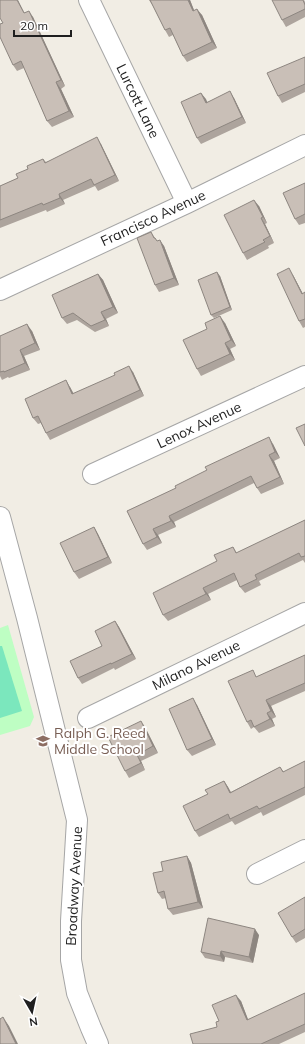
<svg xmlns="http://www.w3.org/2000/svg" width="305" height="1044" font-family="Mulish,sans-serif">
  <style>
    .park { fill: #befec3 }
    .pitch { fill: #7be7bd }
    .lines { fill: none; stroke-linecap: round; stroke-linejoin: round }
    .minor-casing { stroke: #a6a6a6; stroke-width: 22 }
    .minor { stroke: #fff; stroke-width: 20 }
    .wall { fill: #ada49d }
    .shaded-wall { fill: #8d8680 }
    .building { fill: #c9bfb7; stroke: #8d8680 }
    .labels { text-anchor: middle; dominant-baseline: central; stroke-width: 4; stroke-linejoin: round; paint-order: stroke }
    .street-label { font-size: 14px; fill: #1f1f1f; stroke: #fff }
    .education-label { font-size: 14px; fill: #785e54; stroke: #fff; text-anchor: start }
  </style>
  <rect width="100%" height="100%" fill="#f1ede4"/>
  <path class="park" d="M8 625 34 717 30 726 0 735V628Z"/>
  <path class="pitch" d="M0 646H2L22 711 0 718Z"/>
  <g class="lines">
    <g class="minor-casing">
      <path id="minor" d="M89 0 187 203
        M0 290 187 203 305 145
        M93 474 305 376
        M0 517 27 618 77 820 71 921V960L77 993 91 1028 98 1044
        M88 718 305 613
        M257 874 305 850"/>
    </g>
    <use href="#minor" class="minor"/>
  </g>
  <path class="wall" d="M149 0H190L194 10 202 15 217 48 187 62 183 56 173 35 169 37 165 30 153 6Z
    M304 0 305 2V17L286 27 282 20Z
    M25 13 33 17 65 86 61 89 74 117 52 127 47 121 24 68 17 71 13 65Z
    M305 57V92L282 103 278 96Z
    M201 93 207 102 234 98 246 123 201 144 197 138Z
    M101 144 119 181 98 191 95 186 63 200 65 204 47 212 46 210 0 228V186L18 178 28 169 43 159 46 162Z
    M305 183V223L299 225 295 219Z
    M259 206 267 223 265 224 274 243 268 246 269 248 247 260 243 253Z
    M151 232 157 241 164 246 179 285 159 292 155 285Z
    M98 274 103 280 118 313 106 319 109 326 95 332 77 320 67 324 62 318Z
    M293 275 303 294 305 292V327L303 328 299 321Z
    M220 276 232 310 214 318 211 315Z
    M225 323 236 346 230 349 235 360 201 376 197 369Z
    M32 331 40 350 24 356 30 370 9 378 8 377 2 380 0 376V336Z
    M133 372 144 396 50 440 46 433 41 423 38 424 33 418 70 387 74 394Z
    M273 444 280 458 274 461 284 484 261 494 257 488 254 483 174 522 176 527 158 535 162 543 147 550 143 544 127 511Z
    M305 520V563L303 560 259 581 261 585 245 593 240 587 237 580 208 594 211 600 168 621 163 615 217 561 233 547 237 553Z
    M94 527 98 534 112 563 79 579 74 572Z
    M115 621 119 627 136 659 115 670 114 668 82 684 78 678 102 646Z
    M305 655V691L271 706 276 717 272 719 275 726 259 733 254 727 251 729 247 722 257 677Z
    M197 705 216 745 192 756 187 750Z
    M145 727 158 753 141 761 145 770 129 778 125 771Z
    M305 761V795L263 816 261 812 235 825 232 821 199 837 195 831 208 794 224 781 228 787 231 792 280 767 284 772Z
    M187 856 191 863 203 908 173 915 168 909 166 898 162 899 158 893 163 871Z
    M305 897V938L296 943 292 937Z
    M259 935 253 963 225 957 224 962 205 958 201 952Z
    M305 993V1032L279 1044H193L217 1027 219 1021 241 1001 248 1020Z"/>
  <path class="shaded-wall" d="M17 0H18L28 20 24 13Z
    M188 0H190L197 18 193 11Z
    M197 9 202 15 217 48 212 42Z
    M29 11 33 17 65 86 61 80Z
    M56 82 61 89 74 117 69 111Z
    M230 91 234 98 246 123 242 117Z
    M201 93 206 99 210 109 206 103Z
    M97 137 101 144 119 181 115 175Z
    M59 194 63 200 65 204 60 198Z
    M254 200 259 206 267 223 263 217Z
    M261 218 265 224 274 243 270 236Z
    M160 240 164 246 179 285 174 278Z
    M289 268 293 275 305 298 302 294Z
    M217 272 220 276 232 310 230 307Z
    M98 274 103 280 118 313 113 307Z
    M101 312 106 319 109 326 105 320Z
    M220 316 225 323 236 346 231 340Z
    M27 324 32 331 40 350 35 343Z
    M225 343 230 349 235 360 230 354Z
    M20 350 24 356 30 370 25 363Z
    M129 366 133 372 144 396 140 390Z
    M66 380 70 387 77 401 72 394Z
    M269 437 273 444 280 458 275 452Z
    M269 455 274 461 284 484 280 477Z
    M169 516 174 522 176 527 171 521Z
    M94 527 98 534 112 563 108 557Z
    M153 529 158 535 162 543 157 537Z
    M203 588 208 594 211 600 206 594Z
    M115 621 119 627 136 659 132 654Z
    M193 698 197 705 216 745 212 739Z
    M266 700 271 706 276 717 271 711Z
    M267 713 272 719 275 726 270 719Z
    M141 721 145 727 158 753 153 746Z
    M137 755 141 761 145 770 141 763Z
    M224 781 228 787 234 799 230 793Z
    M187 856 191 863 203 908 198 902Z
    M255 929 259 935 253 963 249 957Z
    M221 951 225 957 224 962 220 956Z
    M236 995 241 1001 251 1027 247 1020Z
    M3 1017 9 1026 18 1044H16Z"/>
  <path class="building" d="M0 0H17L24 13 29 11 61 80 56 82 69 111 47 121 21 61 13 65 0 37V24L3 23 0 18Z
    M150 0H188L193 11 197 9 212 42 183 56 170 28 165 30Z
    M272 0H303L305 5V9L282 20Z
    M305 57V84L278 96 267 73Z
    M230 91 242 117 197 138 181 102 201 93 206 103Z
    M97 137 115 175 94 185 91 179 59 194 60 198 43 205 42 203 0 220V186L18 178 16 174 28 169 27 166 43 159 45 163Z
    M305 183V214L295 219 283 193Z
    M254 200 263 217 261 218 270 236 263 240 265 242 243 253 224 215Z
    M151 232 154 238H155L157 241 160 240 174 278 155 285 137 238Z
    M289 268 302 294 305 292V319L299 321 277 274Z
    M217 272 230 307 211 315 198 280Z
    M98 274 113 307 101 312 105 320 91 326 73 313 62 318 52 295Z
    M220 316 231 340 225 343 230 354 197 369 183 340 207 329 205 323Z
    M27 324 35 343 20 350 25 363 4 372V371L0 372V336Z
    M129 366 140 390 46 433 38 416 33 418 25 399 66 380 72 394 115 375 114 373Z
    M305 424V446L296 428Z
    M269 437 275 452 269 455 280 477 257 488 251 476 169 516 171 521 153 529 157 537 143 544 127 511 176 488 175 486 207 470 205 467Z
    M305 520V556L301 557 299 553 255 575 257 579 240 587 234 573 203 588 206 594 163 615 153 593 217 561 214 555 233 547 236 553Z
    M94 527 108 557 74 572 60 543Z
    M115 621 132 654 111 664V663L78 678 70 661 102 646 95 631Z
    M305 655V683L266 700 271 711 267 713 270 719 254 727 251 720 247 722 228 681 253 670 256 677Z
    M193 698 212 739 187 750 169 709Z
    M141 721 153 746 137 755 141 763 125 771 108 737Z
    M305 761V787L259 809 257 806 230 819 228 814 195 831 183 806 208 794 205 790 224 781 230 793 280 767 283 772Z
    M187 856 198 902 168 909 164 891 158 893 153 873 163 871 161 862Z
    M305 897V929L292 937 278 913Z
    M208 918 255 929 249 957 221 951 220 956 201 952Z
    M305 993V1024L261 1044H193L190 1034 217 1027 216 1022 219 1021 212 1005 236 995 247 1020Z
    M3 1017 16 1044H0V1019Z"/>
  <defs>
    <g id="school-bare" transform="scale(1.08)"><path d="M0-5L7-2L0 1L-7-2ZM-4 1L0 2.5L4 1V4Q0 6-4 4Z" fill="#8d6e63" stroke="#fff" stroke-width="2.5" paint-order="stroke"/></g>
  </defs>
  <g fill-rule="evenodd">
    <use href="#school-bare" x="43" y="741"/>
  </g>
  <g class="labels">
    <g class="street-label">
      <text transform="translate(138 101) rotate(64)">Lurcott Lane</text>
      <text transform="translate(153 218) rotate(-25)">Francisco Avenue</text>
      <text transform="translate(199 425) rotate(-25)">Lenox Avenue</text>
      <text transform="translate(196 665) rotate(-26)">Milano Avenue</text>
      <text transform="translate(74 886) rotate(-87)">Broadway Avenue</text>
    </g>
    <g class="education-label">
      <text x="54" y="733">Ralph G. Reed<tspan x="54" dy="16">Middle School</tspan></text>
    </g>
  </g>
  <g transform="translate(32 1012) rotate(171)" stroke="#ffffff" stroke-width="3" paint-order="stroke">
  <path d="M0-3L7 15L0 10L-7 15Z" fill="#1f1f1f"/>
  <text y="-6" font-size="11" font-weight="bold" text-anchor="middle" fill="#1f1f1f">N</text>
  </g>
  <path d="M14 30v6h57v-6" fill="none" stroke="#1f1f1f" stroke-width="2"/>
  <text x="20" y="30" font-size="12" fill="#1f1f1f" stroke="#ffffff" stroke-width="3" paint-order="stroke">20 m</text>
</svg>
